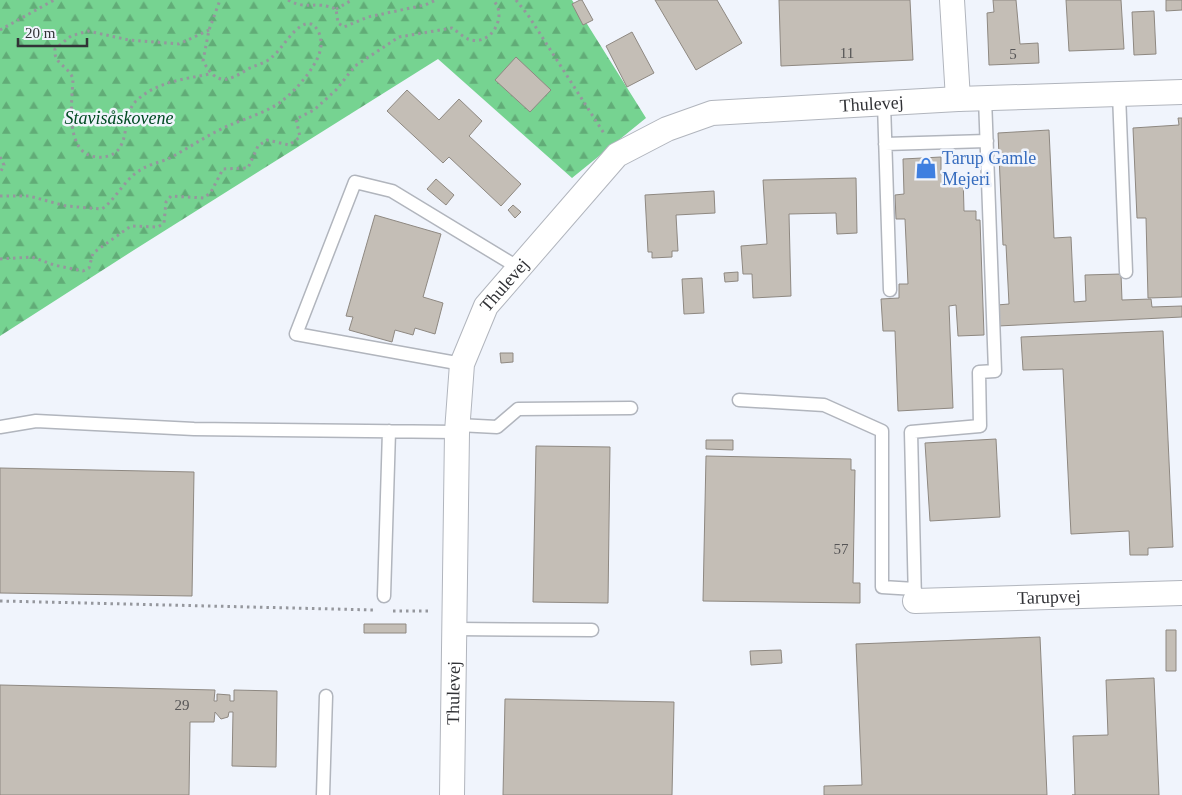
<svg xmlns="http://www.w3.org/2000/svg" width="1182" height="795" font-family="'Times New Roman',serif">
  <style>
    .forest { fill: url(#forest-firs) }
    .building { fill: #c4beb6; stroke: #8e8881 }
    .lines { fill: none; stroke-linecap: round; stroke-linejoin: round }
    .service-casing { stroke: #b1b5bd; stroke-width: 15 }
    .minor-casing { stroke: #b1b5bd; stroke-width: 26 }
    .path { stroke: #95979d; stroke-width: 3; stroke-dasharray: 2.5 4; stroke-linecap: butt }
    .service { stroke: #fff; stroke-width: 12 }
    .minor { stroke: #fff; stroke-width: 24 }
    .labels { text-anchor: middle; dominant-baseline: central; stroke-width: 5; stroke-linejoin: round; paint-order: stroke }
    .number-label { font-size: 15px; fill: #565556 }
    .street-label { font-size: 18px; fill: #313236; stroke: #f0f4fc }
    .park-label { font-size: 18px; font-style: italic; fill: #004a22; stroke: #f0f4fc }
    .shop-label { font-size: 18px; fill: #366cbe; stroke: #f0f4fc; text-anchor: start }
  </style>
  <defs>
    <pattern id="forest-firs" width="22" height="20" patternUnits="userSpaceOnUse" patternTransform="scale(1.25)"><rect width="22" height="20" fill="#76d391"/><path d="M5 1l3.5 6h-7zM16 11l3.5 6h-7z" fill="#61ac77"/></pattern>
  </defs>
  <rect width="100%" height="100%" fill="#f0f4fc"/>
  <path class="forest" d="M0 0H572L646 118 572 178 438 59 134 250 0 336Z"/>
  <path class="building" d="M580 0H582L593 20 583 25 572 4Z
    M655 0H717L742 43 696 70Z
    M779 0H910L913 60 781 66Z
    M993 0H1016L1020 44 1038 43 1039 63 989 65 987 13 994 12Z
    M1066 0H1121L1124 49 1069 51Z
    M1166 0H1182V10L1166 11Z
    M1154 11 1156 54 1134 55 1132 12Z
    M632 32 654 73 627 87 606 46Z
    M516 57 551 90 530 112 495 80Z
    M407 90 439 120 459 99 482 121 469 136 521 184 501 206 449 157 443 163 387 111Z
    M1178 118H1182V297L1148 298 1146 218H1137L1133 128 1179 125Z
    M1049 130 1054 238 1071 237 1074 302 1086 301 1085 275 1121 274 1122 300 1151 299 1152 307 1182 306V317L998 326 997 305 1009 304 1006 245H1003L998 133Z
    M941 157V175H963L964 211H976V220H980L984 335 958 336 956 305 949 306 953 408 898 411 895 331H883L881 299 899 298V284H908L905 219H896L895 195 904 194 903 159Z
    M856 178 857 233 837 234 836 213 789 214 791 296 753 298 752 274H743L741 246 767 244 763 180Z
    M436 179 454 195 446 205 427 189Z
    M714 191 715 213 676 215 678 251H672V257L652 258V252H648L645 195Z
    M513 205 521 212 515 218 508 210Z
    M375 215 441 234 423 297 443 303 435 334 415 328 413 335 395 330 392 342 349 330 353 317 346 316Z
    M738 272V281L725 282 724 273Z
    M702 278 704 313 684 314 682 279Z
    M1163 331 1173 547 1148 548V555H1130L1129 531 1071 534 1063 369 1023 370 1021 337Z
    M500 353H513V362L501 363Z
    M996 439 1000 517 930 521 925 443Z
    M706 440H733V450L706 449Z
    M536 446 610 447 608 603 533 602Z
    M706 456 851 459V470H855L853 583H860V603L703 601Z
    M0 468 194 472 192 596 0 593Z
    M364 624H406V633H364Z
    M1166 630H1176V671H1166Z
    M1040 637 1047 795H824V786L862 785 856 644Z
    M781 650 782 663 751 665 750 651Z
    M1154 678 1159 795H1072H1075L1073 736 1108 735 1106 680Z
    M0 685 215 690 214 701H217V694L230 695V701H234V690L277 691 276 767 232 766 233 712H229L228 717 221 719 215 712 214 722H190L189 795H0Z
    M505 699 674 702 672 795H503Z"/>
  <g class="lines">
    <g class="service-casing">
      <path id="service" d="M1119 94 1126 272
        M884 104 890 290
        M885 144 987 141
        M462 364 296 334 355 182 392 191 519 268
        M739 400 824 405 882 431V587L915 589
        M458 425 497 427 518 409 631 408
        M0 427 36 421 194 429 457 432
        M384 596 389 431
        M915 601 911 432 980 426 979 372 995 371 985 98
        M455 629 592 630
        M323 795 326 696"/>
    </g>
    <g class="minor-casing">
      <g id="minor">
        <path d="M952 0 958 99"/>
        <path id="s1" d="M915 601 1182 593"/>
        <path id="s2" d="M452 795 457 432 462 364 486 306 617 155 667 129 712 113 958 99 1182 92"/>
      </g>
    </g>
    <path class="path" d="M288 0C308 11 314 0 336 9L338 23 344 27 368 17 425 5 436 0
      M516 0 528 15 605 135
      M336 9 352 0
      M0 30 54 0
      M209 30 179 44 129 40 88 31 71 36 55 49C53 64 69 66 73 79 72 101 64 155 97 157 104 158 113 156 118 150 129 137 123 114 136 101 156 82 184 79 210 74
      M0 157 4 165 0 173
      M0 196H29L66 206 102 209C117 198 125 178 142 169 150 164 161 162 170 158 190 147 209 134 230 125 245 119 269 111 282 101 296 90 322 62 321 43 321 36 318 27 311 24 297 20 282 50 272 57 266 63 256 65 248 69 227 82 217 86 203 61L209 30 220 0
      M0 259 32 257 54 265 83 271 89 268 93 253 131 226 158 227 164 223 166 202 171 196 204 198 211 192 223 169 248 168 258 146 267 140 289 145 300 137 296 119 314 110 336 90 355 66 399 37 452 28C457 31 463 37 468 39 490 48 509 16 493 0
      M0 601 375 610
      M393 611H432"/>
    <use href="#service" class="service"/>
    <use href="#minor" class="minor"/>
  </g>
  <defs>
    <g id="shop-bare" transform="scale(1.725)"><path d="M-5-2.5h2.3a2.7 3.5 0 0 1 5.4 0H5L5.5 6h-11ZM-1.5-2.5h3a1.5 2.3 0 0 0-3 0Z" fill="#3f7fe0" stroke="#f0f4fc" stroke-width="2.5" paint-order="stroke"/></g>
  </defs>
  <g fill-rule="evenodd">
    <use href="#shop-bare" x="926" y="168"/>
  </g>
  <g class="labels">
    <g class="number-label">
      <text x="847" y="53">11</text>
      <text x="1013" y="54">5</text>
      <text x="841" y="549">57</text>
      <text x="182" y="705">29</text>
    </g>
    <g class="street-label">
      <text stroke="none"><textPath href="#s2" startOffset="958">Thulevej</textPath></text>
      <text stroke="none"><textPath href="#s2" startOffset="522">Thulevej</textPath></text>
      <text stroke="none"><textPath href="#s1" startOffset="134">Tarupvej</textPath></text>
      <text stroke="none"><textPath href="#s2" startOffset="102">Thulevej</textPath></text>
    </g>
    <g class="park-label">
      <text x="119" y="118">Stavisåskovene</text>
    </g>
    <g class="shop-label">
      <text x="942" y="158">Tarup Gamle<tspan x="942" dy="21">Mejeri</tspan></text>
    </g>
  </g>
  <path d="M18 38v8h69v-8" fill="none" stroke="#313236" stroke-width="2.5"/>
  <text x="25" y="38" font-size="15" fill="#313236" stroke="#f0f4fc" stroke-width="4" paint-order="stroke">20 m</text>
</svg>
